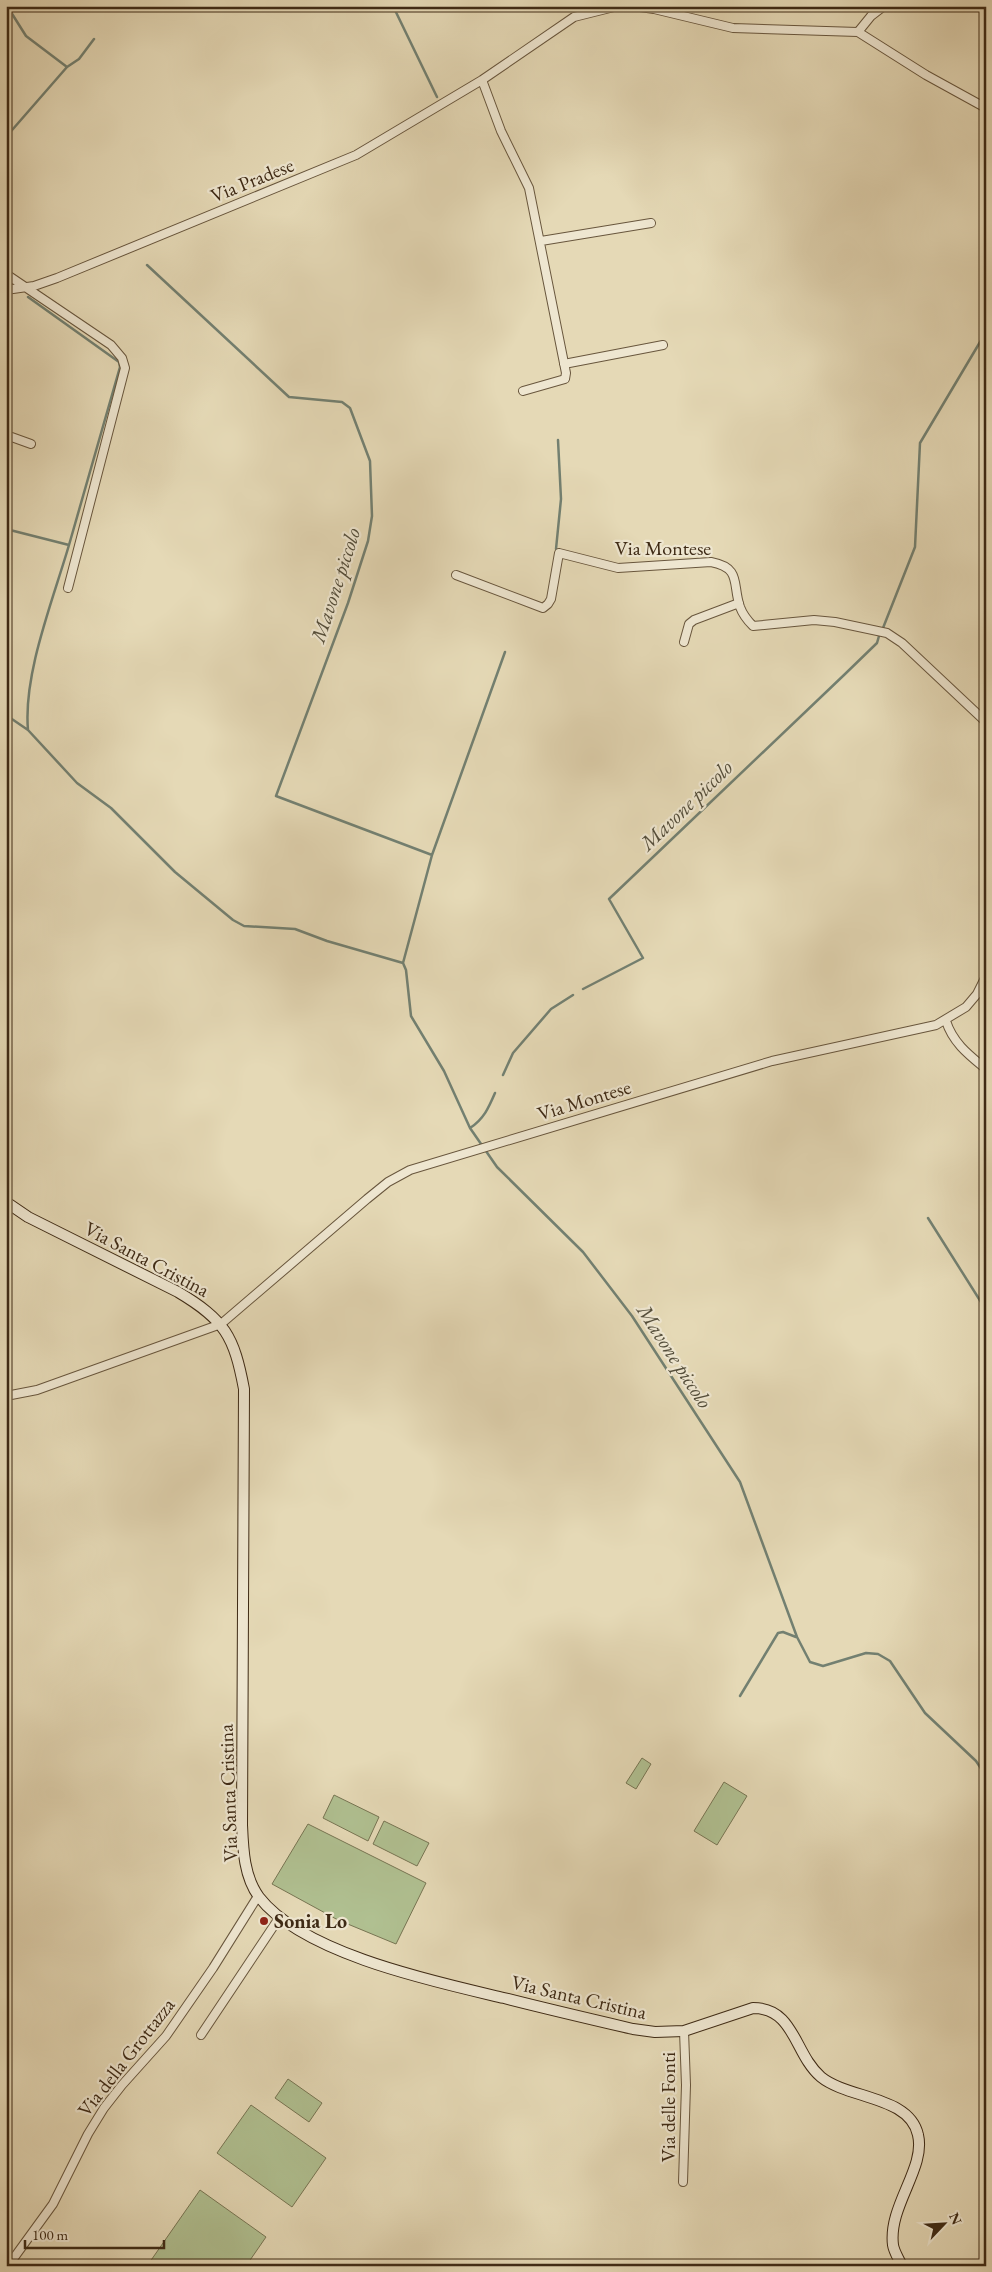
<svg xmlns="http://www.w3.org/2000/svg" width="992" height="2272" font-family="'EB Garamond',serif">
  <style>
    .green { fill: #b0c091; stroke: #777553 }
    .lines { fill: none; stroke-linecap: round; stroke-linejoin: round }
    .stream { stroke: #738071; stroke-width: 2.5 }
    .street-casing { stroke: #68563d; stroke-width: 10 }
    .secondary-casing { stroke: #3e2a15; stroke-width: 12 }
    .street { stroke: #eee6d0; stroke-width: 8 }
    .secondary { stroke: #eee6d0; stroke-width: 10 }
    .poi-dot { fill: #8f2418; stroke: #eee6d0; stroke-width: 2 }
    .labels { text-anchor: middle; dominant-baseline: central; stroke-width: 4.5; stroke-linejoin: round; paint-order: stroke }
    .street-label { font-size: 20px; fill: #3e2a15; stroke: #eee6d0 }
    .poi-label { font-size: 20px; font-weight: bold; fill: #3e2a15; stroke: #eee6d0; text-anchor: start }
    .water-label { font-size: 21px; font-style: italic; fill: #544e3b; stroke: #eee6d0 }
  </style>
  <rect width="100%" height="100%" fill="#e5d9b6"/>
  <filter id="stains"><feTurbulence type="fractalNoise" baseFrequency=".004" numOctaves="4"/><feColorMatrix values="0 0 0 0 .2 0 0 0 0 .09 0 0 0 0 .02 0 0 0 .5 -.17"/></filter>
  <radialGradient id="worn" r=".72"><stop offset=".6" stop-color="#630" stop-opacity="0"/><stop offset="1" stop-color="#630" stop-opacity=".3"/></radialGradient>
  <path class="green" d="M642 1758 651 1764 636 1789 626 1783Z
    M724 1782 747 1796 717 1845 694 1831Z
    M334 1795 379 1817 368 1841 323 1818Z
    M384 1821 429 1843 417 1866 373 1844Z
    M308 1824 426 1883 396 1944 338 1920 272 1884Z
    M288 2079 322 2103 309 2122 275 2098Z
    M251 2105 326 2158 292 2207 217 2153Z
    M200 2190 266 2237 246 2266H147Z"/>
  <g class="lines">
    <path class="stream" d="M393 6 437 97
      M9 9 26 36 67 67
      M6 137 67 67 79 59 94 39
      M147 265 289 397 342 402 350 408 370 461 372 516 368 541 348 603 276 796 432 855 403 963
      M6 281 10 284
      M28 297 119 362 120 367 69 545
      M6 529 69 545C53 600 23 674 28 730
      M556 549 561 499 558 440
      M883 628 915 547 920 443 986 332
      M6 715 28 730 77 783 111 808 175 872 233 920 244 926 295 929 327 941 403 963 406 970 411 1016 444 1071 470 1128 497 1167 583 1252 632 1316 740 1482 797 1637 810 1662 823 1666 866 1653 878 1654 890 1661 925 1713 976 1761 986 1776
      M432 855 505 652
      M583 989 643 958 609 899 844 675 877 643 879 636
      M503 1075 513 1053 551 1009 573 995
      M470 1128C484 1119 489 1107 495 1093
      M928 1218 986 1310
      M740 1696 778 1633 783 1632 796 1637"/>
    <g class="street-casing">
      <path id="street" d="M633 6 654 9 733 28 858 32 926 75 986 108
        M858 32 871 16 884 6
        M482 80 501 131 529 188 566 373 565 379 523 391
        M541 241 651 223
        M6 274 111 345 122 358 125 368 68 588
        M6 290 34 286 57 278 356 155 482 80 574 17 618 6
        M564 364 663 345
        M6 435 31 444
        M456 575 543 608 548 604 551 599 559 553 618 568 711 562C742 568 732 584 740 607 743 615 748 621 753 626L814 620 835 622 887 633 902 643 986 722
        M684 642 689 624 694 620 739 603
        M946 1021C953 1043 969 1055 986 1069
        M6 1396 37 1390 221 1324 367 1199 388 1182 410 1170 772 1061 936 1025 966 1007 977 994 986 976
        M201 2035 279 1918
        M683 2182 686 2085 684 2031
        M8 2266 53 2204 88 2134 104 2108 122 2085 166 2036 213 1968 258 1896"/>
    </g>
    <g class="secondary-casing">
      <path id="secondary" d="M6 1202 28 1217 178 1292C225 1320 234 1336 244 1389L242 1825C243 1849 244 1877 259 1897 303 1954 436 1982 504 1998 547 2009 590 2019 633 2029L655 2032 684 2031 753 2008C795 2008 794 2054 821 2077 848 2099 910 2096 918 2135 926 2168 888 2206 893 2245 894 2252 899 2259 902 2266"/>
    </g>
    <use href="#street" class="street"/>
    <use href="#secondary" class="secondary"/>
  </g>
  <circle class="poi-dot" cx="264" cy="1921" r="5"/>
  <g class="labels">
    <g class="street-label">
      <text transform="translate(252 180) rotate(-22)">Via Pradese</text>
      <text x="663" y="548">Via Montese</text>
      <text transform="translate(584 1100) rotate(-17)">Via Montese</text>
      <text transform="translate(147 1259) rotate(28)">Via Santa Cristina</text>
      <text transform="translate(228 1793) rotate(-92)">Via Santa Cristina</text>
      <text transform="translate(579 1997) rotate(13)">Via Santa Cristina</text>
      <text transform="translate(126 2057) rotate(-52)">Via della Grottazza</text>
      <text transform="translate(668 2107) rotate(-90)">Via delle Fonti</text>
    </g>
    <g class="poi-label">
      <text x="274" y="1921">Sonia Lo</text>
    </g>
    <g class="water-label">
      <text transform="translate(335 585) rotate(-72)">Mavone piccolo</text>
      <text transform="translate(686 805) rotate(-44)">Mavone piccolo</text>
      <text transform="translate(675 1356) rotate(57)">Mavone piccolo</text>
    </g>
  </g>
  <rect width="992" height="2272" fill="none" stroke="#e5d9b6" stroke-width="25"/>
  <rect x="8" y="8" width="977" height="2257" fill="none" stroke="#3e2a15" stroke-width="2.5"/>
  <rect x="12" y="12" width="967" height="2247" fill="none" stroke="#3e2a15"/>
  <g transform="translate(944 2224) rotate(65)" stroke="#eee6d0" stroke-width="4" paint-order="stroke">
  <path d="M0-4L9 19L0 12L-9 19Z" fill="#3e2a15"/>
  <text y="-8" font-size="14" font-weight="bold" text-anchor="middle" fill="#3e2a15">N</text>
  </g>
  <path d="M25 2240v8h139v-8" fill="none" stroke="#3e2a15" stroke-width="2.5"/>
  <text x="32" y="2240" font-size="15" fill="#3e2a15" stroke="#eee6d0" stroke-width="4" paint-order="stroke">100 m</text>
  <rect width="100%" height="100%" filter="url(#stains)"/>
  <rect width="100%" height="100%" fill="url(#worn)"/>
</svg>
